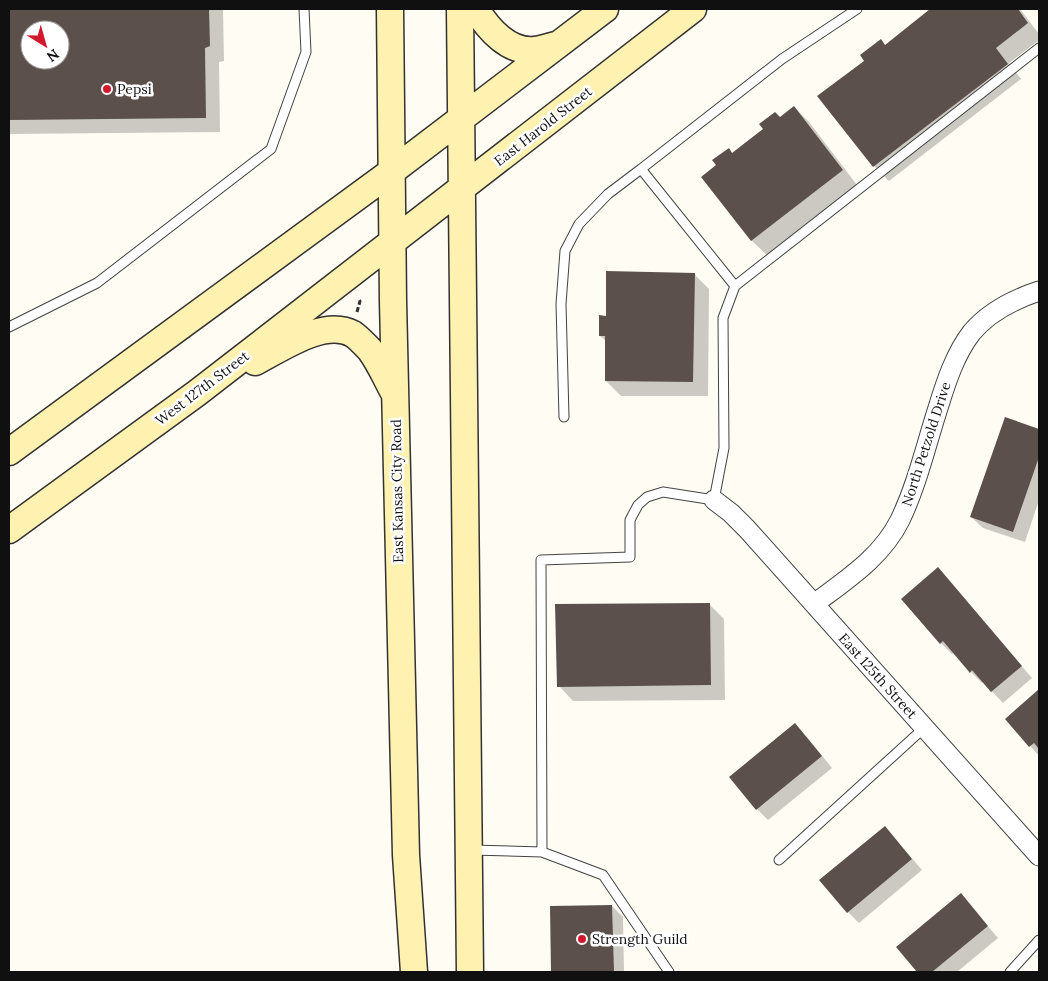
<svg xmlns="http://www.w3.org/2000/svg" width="1048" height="981" font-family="Lora,serif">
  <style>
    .shadow { fill: #0003; fill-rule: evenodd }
    .building { fill: #5b504b; fill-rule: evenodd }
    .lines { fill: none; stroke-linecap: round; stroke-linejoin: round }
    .service-casing { stroke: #434343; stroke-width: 11 }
    .minor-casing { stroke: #434343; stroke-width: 21 }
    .secondary-casing { stroke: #323232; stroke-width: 29 }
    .path { stroke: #323232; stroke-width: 3; stroke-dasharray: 5 2.5; stroke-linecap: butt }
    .service { stroke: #fff; stroke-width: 9 }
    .minor { stroke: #fff; stroke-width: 19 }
    .secondary { stroke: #fff1af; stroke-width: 26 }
    .poi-dot { fill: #d1182c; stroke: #fff; stroke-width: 2 }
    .labels { text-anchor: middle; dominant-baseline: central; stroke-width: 5; stroke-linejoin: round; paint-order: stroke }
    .poi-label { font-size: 14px; fill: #101010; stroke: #fff; text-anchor: start }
    .street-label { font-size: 14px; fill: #101010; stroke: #fff }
  </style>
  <rect width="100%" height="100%" fill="#fffcf4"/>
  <path class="shadow" d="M9 9H223L224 61 219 62 220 132 9 134ZM30 30H60V60H30Z
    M931 9H1020L1039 34V40L1009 63 1021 79 889 181 874 166 885 46Z
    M794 107 809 122 857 185 767 255 752 241 703 177Z
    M694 274 709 289 708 396H621L606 381V341L600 336 607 317Z
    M1006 418 1039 430V500L1025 542 983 528 971 517Z
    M938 569 1032 678 1003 703 983 682 982 683 971 672 954 652 952 654 941 643Z
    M709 604 724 619 725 700 573 701 559 686Z
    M1039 691V756L1007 719Z
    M806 736 832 768 768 820 757 809Z
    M885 827 922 870 859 923 848 912Z
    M961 895 998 938 957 972H918L898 948Z
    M612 906 623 917 624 972H552L551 907Z"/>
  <path class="building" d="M9 9H209L210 46 205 48 206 118 9 120ZM30 30H60V60H30Z
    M930 9H1018L1028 23 996 48 1008 64 873 167 817 96 864 61 860 55 881 39 885 45Z
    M794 106 843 170 751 241 701 177 716 165 712 160 729 148 732 153 763 129 759 124 775 112 780 117Z
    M606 271 695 273 693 382 605 381V336H599V315L606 316Z
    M1005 417 1039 429V457L1013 532 970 517Z
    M938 567 1022 666 991 692 972 670 970 673 943 641 940 644 901 599Z
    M710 603 711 685 557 687 555 604Z
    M1039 689V749L1034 743 1029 747 1005 719Z
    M795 723 822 756 756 810 729 777Z
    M885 826 912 859 847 913 819 880Z
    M961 893 988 926 932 972H917L896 947Z
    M612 905 614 972H551L550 906Z"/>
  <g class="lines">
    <g class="service-casing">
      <path id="service" d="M735 286 641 169 782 59 857 9
        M9 327 97 283 271 149 306 52 304 9
        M564 417 561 304 565 251 579 224 608 194 641 169
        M471 850 542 852 541 560 630 557V520L638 505 647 497 663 492 714 500 724 448 723 318 735 286 1039 48
        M542 852 603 875 669 972
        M779 860 924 728
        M1010 972 1039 940"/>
    </g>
    <g class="minor-casing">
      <path id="minor" d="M714 500 731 513 747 529 1039 856
        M814 604C846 580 882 557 900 520 917 485 926 445 938 408 946 382 955 354 972 332 989 312 1015 299 1039 291"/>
    </g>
    <g class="secondary-casing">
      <path id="secondary" d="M390 9 393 301 406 855 414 972
        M460 9 470 972
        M476 9C488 29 509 53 535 50 543 49 551 46 559 44
        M255 362C281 349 324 318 353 334 359 338 365 345 370 350 379 362 386 378 393 391
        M9 452 391 172 605 9
        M9 530 197 393 693 9"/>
    </g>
    <path class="path" d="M357 312 360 301 358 299"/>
    <use href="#service" class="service"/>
    <use href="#minor" class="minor"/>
    <use href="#secondary" class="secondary"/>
  </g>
  <g class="poi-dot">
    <circle cx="107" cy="89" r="5"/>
    <circle cx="582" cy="939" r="5"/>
  </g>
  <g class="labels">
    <g class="poi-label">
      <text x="117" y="89">Pepsi</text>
      <text x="592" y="939">Strength Guild</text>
    </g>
    <g class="street-label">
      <text transform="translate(543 126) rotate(-38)">East Harold Street</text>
      <text transform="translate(202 388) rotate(-37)">West 127th Street</text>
      <text transform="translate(926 444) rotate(-72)">North Petzold Drive</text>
      <text transform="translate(397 491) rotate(-91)">East Kansas City Road</text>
      <text transform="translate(878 676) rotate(48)">East 125th Street</text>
    </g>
  </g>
  <rect width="1048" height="981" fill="none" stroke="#101010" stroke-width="20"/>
  <g transform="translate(45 45) rotate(143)"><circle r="24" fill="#ffffff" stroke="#9f9f9f"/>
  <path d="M0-4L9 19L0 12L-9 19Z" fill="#d1182c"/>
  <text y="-8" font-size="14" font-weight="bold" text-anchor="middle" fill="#101010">N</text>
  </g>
</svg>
